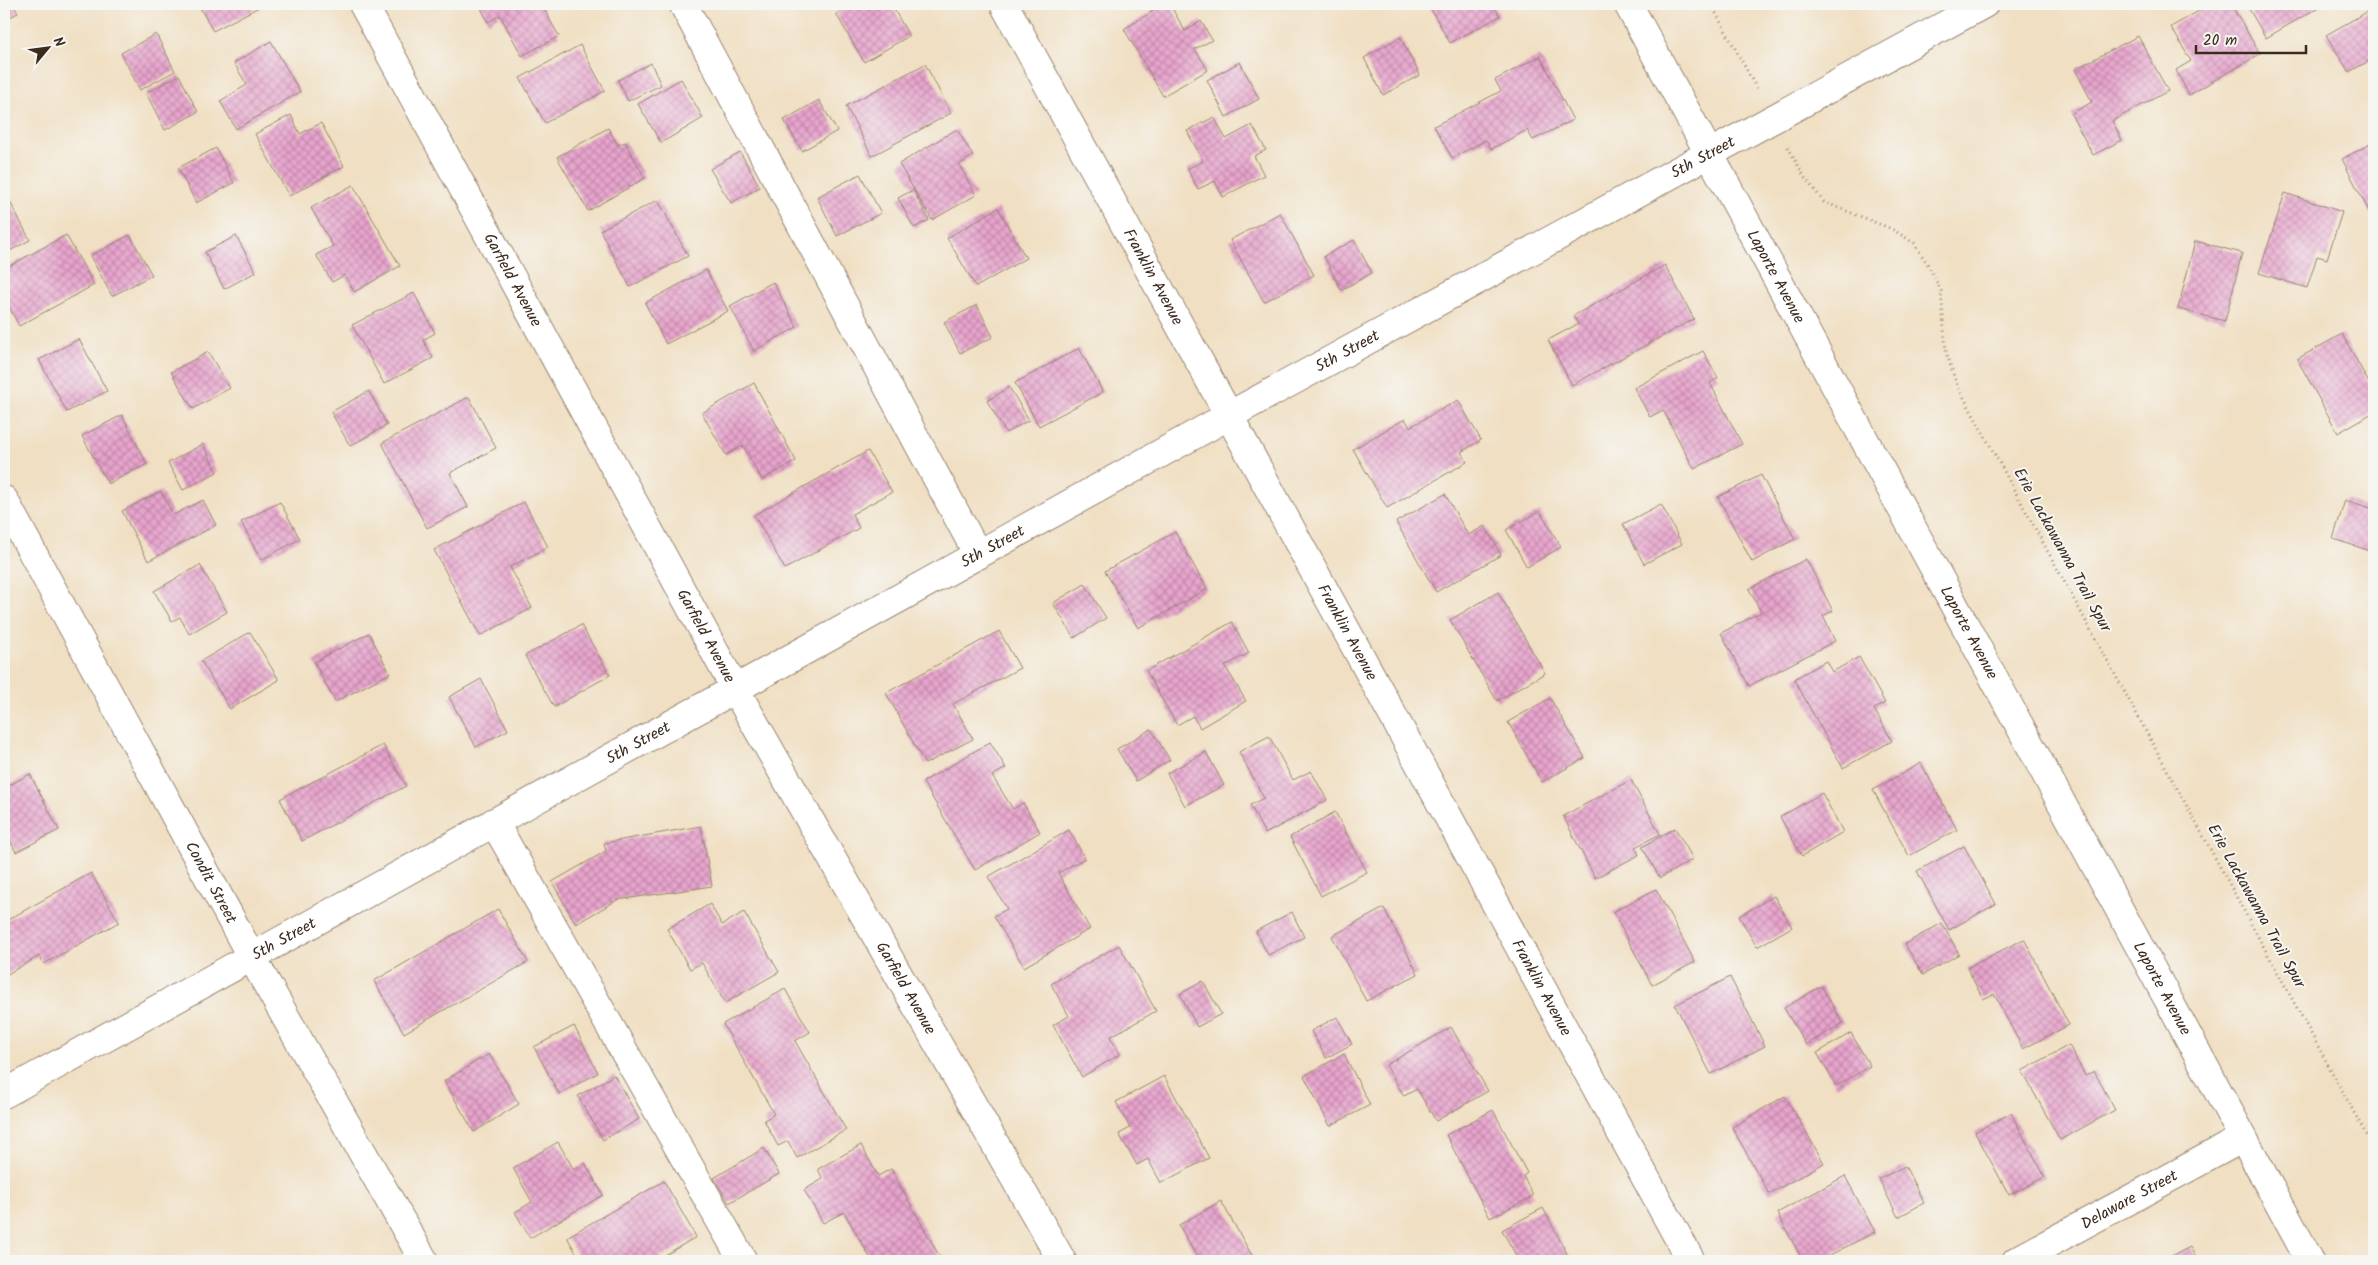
<svg xmlns="http://www.w3.org/2000/svg" width="2378" height="1265" font-family="Kalam,sans-serif">
  <style>
    .building { fill: url(#building-cross-hatch) }
    .lines { fill: none; stroke-linecap: round; stroke-linejoin: round }
    .minor-casing { stroke: #968470; stroke-width: 30 }
    .path { stroke: #968470; stroke-width: 3; stroke-dasharray: 1 4; stroke-linecap: butt }
    .minor { stroke: #fff; stroke-width: 28 }
    .labels { text-anchor: middle; dominant-baseline: central; stroke-width: 4; stroke-linejoin: round; paint-order: stroke }
    .street-label { font-size: 16px; fill: #3b2a1e; stroke: #f6f6f2 }
  </style>
  <defs>
    <pattern id="building-cross-hatch" width="8" height="8" patternUnits="userSpaceOnUse" patternTransform="scale(1.25)"><rect width="8" height="8" fill="#e8a4cd"/><path d="M0 0l8 8M0 8l8-8" fill="none" stroke="#bd86a6"/></pattern>
  </defs>
  <rect width="100%" height="100%" fill="#f6f6f2"/>
  <filter id="ink" filterUnits="userSpaceOnUse"><feTurbulence type="fractalNoise" baseFrequency=".02" numOctaves="2"/><feDisplacementMap in="SourceGraphic" scale="10" xChannelSelector="R" yChannelSelector="G"/><feConvolveMatrix kernelMatrix="1 2 1 2 8 2 1 2 1" color-interpolation-filters="sRGB"/></filter>
  <filter id="wash" filterUnits="userSpaceOnUse"><feTurbulence type="fractalNoise" baseFrequency=".0096" numOctaves="4" result="noise"/><feDisplacementMap in="SourceGraphic" scale="20" xChannelSelector="R" yChannelSelector="G"/><feGaussianBlur stdDeviation="1.12" result="paint"/><feColorMatrix in="noise" values="0 0 0 0 0 0 0 0 0 0 0 0 0 0 0 0 0 1.4 0 .05"/><feComposite in="paint" operator="in"/></filter>
  <g filter="url(#wash)">
    <rect width="100%" height="100%" fill="#f0dfc2"/>
    <g id="blocks">
      <path class="building" d="M4 4H13L18 13 4 20Z
        M198 4H257L259 7 213 31Z
        M479 4H541L559 36 522 56 500 15 488 22Z
        M853 4H891L909 36 864 62 836 14Z
        M1149 4H1184L1173 10 1185 31 1201 21 1212 40 1195 49 1208 70 1163 96 1124 29 1153 11Z
        M1428 4H1493L1500 16 1450 43Z
        M2211 4H2231L2260 54 2189 95 2176 70 2191 61 2171 27Z
        M2246 4H2324L2266 38Z
        M2371 4H2374V58L2349 72 2326 35 2374 8Z
        M156 34 175 71 140 90 121 53Z
        M2138 36 2168 91 2112 121 2122 140 2093 155 2071 114 2092 102 2075 69Z
        M1400 37 1420 75 1383 95 1364 58Z
        M271 41 300 92 236 129 220 101 247 85 234 63Z
        M580 45 605 91 545 123 520 78Z
        M1540 56 1573 120 1533 140 1527 130 1491 149 1486 140 1452 158 1434 126 1501 91 1495 80Z
        M1240 62 1259 99 1226 117 1207 80Z
        M651 63 661 85 628 101 618 80Z
        M925 64 951 113 872 156 846 106Z
        M179 75 198 112 165 130 146 93Z
        M681 79 703 118 661 143 638 104Z
        M819 100 837 131 802 151 784 120Z
        M291 115 300 134 321 123 344 166 289 196 255 134Z
        M1214 117 1226 139 1252 125 1266 150 1254 156 1264 175 1223 197 1215 181 1198 189 1187 169 1203 161 1187 131Z
        M608 128 618 145 625 142 645 178 588 211 557 157Z
        M957 129 973 156 959 165 976 195 932 220 899 164Z
        M2374 142V215L2372 217 2342 159Z
        M216 148 234 183 196 203 178 168Z
        M740 152 760 187 731 203 710 169Z
        M860 174 881 213 837 236 817 197Z
        M353 185 400 266 354 292 345 275 332 282 316 255 333 246 311 208Z
        M4 190 30 240 4 254Z
        M913 190 929 220 914 228 898 198Z
        M2285 193 2342 212 2327 259 2317 256 2307 288 2259 273Z
        M658 200 688 256 630 287 600 230Z
        M998 208 1026 258 976 287 947 238Z
        M1280 213 1314 275 1264 302 1230 240Z
        M66 235 94 285 19 326 4 297V269Z
        M130 235 152 275 112 296 90 256Z
        M236 236 256 272 224 289 205 252Z
        M1354 240 1372 273 1341 290 1324 256Z
        M2195 241 2242 253 2225 321 2178 309Z
        M1665 265 1694 319 1572 385 1548 340 1578 324 1573 316Z
        M706 270 728 311 666 344 645 303Z
        M773 282 797 327 754 351 730 306Z
        M414 293 435 333 423 340 433 358 384 384 352 325Z
        M977 305 993 337 960 353 944 322Z
        M2342 334 2374 392V412L2338 433 2297 359Z
        M79 339 107 391 67 412 39 360Z
        M1079 348 1103 392 1039 426 1015 383Z
        M1703 351 1718 378 1710 383 1742 444 1694 469 1663 410 1650 417 1634 388Z
        M208 352 230 388 193 409 171 372Z
        M754 383 796 461 762 480 743 446 726 455 702 413Z
        M1009 387 1029 420 1006 433 987 401Z
        M369 391 387 425 350 446 331 412Z
        M469 397 496 448 450 473 468 507 427 528 382 443Z
        M1458 400 1481 440 1461 452 1467 462 1387 508 1353 449 1405 419 1410 427Z
        M122 415 147 464 108 484 82 436Z
        M203 444 217 472 183 490 168 463Z
        M868 451 892 492 852 514 859 528 785 569 754 515Z
        M1761 475 1795 539 1752 562 1718 497Z
        M161 491 173 515 203 500 216 525 148 561 122 511Z
        M1445 494 1468 535 1485 526 1501 555 1436 592 1396 522Z
        M2345 500 2374 509V552L2333 539Z
        M280 502 300 539 261 560 241 522Z
        M524 502 548 547 510 567 532 608 480 636 434 550Z
        M1661 504 1682 544 1644 564 1623 524Z
        M1540 511 1561 547 1527 567 1506 530Z
        M1175 532 1207 589 1138 628 1105 571Z
        M1806 559 1833 611 1823 616 1835 641 1749 686 1721 633 1761 612 1749 589Z
        M200 565 227 612 189 634 180 617 172 621 154 591Z
        M1085 584 1106 618 1074 638 1053 603Z
        M1498 592 1545 673 1497 701 1450 620Z
        M1232 622 1249 653 1225 666 1246 701 1200 728 1193 716 1177 725 1146 671Z
        M581 625 610 675 554 707 525 656Z
        M999 631 1020 668 953 704 973 739 925 764 886 693Z
        M250 632 279 680 230 709 201 661Z
        M369 633 390 673 335 702 314 662Z
        M1859 657 1885 703 1874 709 1892 741 1843 768 1794 679 1826 661 1832 672Z
        M481 679 508 730 476 747 449 697Z
        M1550 698 1585 758 1542 782 1508 722Z
        M1151 729 1170 760 1136 781 1117 749Z
        M1269 736 1293 780 1311 771 1327 800 1265 834 1250 805 1264 798 1239 752Z
        M990 742 1006 768 992 776 1013 809 1023 803 1040 832 975 870 923 782Z
        M383 745 406 786 302 841 280 799Z
        M1206 752 1224 785 1185 806 1167 773Z
        M1921 763 1957 830 1909 856 1873 790Z
        M30 774 59 830 16 852 8 837 4 839V788Z
        M1631 780 1660 834 1635 847 1639 855 1595 878 1563 816Z
        M1822 793 1843 832 1802 856 1780 817Z
        M1335 812 1367 872 1321 896 1290 837Z
        M701 826 712 886 617 900 576 924 552 882 606 851 604 843Z
        M1675 828 1693 859 1660 878 1642 847Z
        M1069 830 1085 858 1058 873 1090 929 1024 967 994 916 1007 909 988 877Z
        M1964 846 1996 904 1949 930 1917 871Z
        M91 873 119 922 44 964 39 956 4 976V922Z
        M1656 889 1695 962 1652 985 1613 912Z
        M1774 896 1792 927 1757 947 1739 916Z
        M710 904 722 925 744 912 779 972 725 1003 702 963 690 969 667 929Z
        M1384 908 1418 974 1366 1001 1332 936Z
        M498 909 528 962 404 1033 374 981Z
        M1292 912 1304 937 1268 955 1256 931Z
        M1942 923 1959 954 1923 975 1905 944Z
        M2024 939 2069 1025 2023 1049 1994 994 1983 999 1967 968Z
        M1119 945 1156 1011 1110 1037 1120 1054 1082 1077 1053 1025 1069 1016 1051 984Z
        M1730 977 1765 1046 1711 1074 1675 1005Z
        M1203 981 1221 1014 1197 1027 1180 994Z
        M1821 986 1843 1023 1806 1045 1784 1008Z
        M785 989 810 1032 795 1041 846 1130 797 1158 788 1141 778 1146 764 1120 774 1114 723 1024Z
        M1337 1017 1352 1044 1326 1058 1311 1031Z
        M574 1026 598 1073 559 1094 534 1047Z
        M1451 1027 1488 1091 1436 1121 1417 1089 1404 1096 1386 1065Z
        M1851 1033 1870 1066 1836 1086 1817 1053Z
        M2069 1045 2085 1076 2094 1071 2115 1110 2060 1140 2022 1071Z
        M489 1054 519 1104 474 1132 444 1081Z
        M1344 1054 1370 1105 1330 1126 1304 1076Z
        M614 1075 639 1119 603 1140 578 1096Z
        M1164 1076 1209 1158 1161 1183 1148 1159 1137 1165 1119 1134 1130 1128 1116 1102Z
        M1785 1096 1824 1163 1769 1194 1732 1127Z
        M1493 1110 1527 1173 1523 1176 1533 1196 1490 1218 1446 1135Z
        M2011 1113 2045 1177 2009 1195 1975 1132Z
        M558 1142 574 1170 585 1163 603 1195 530 1238 515 1212 532 1202 513 1168Z
        M861 1145 878 1176 891 1169 942 1261H872L844 1212 823 1223 804 1190 823 1179 818 1169Z
        M764 1148 779 1174 729 1203 714 1178Z
        M1905 1166 1924 1203 1898 1217 1879 1179Z
        M1845 1176 1875 1232 1818 1261H1803L1777 1213Z
        M664 1181 696 1237 655 1261H573L579 1258 567 1237Z
        M1221 1201 1255 1261H1199L1179 1225Z
        M1543 1208 1571 1261H1519L1502 1230Z
        M2190 1247 2198 1261H2163Z"/>
    </g>
  </g>
  <g filter="url(#ink)">
    <use href="#blocks" fill-opacity="0" stroke="#968470" stroke-width="1"/>
    <g class="lines">
      <g class="minor-casing">
        <g id="minor">
          <path id="s1" d="M363 4 735 689 1062 1261"/>
          <path d="M683 4 978 555"/>
          <path id="s2" d="M1004 4 1691 1261"/>
          <path id="s3" d="M1628 4 2310 1261"/>
          <path id="s4" d="M4 500 251 956 424 1261"/>
          <path d="M494 822 743 1261"/>
          <path id="s5" d="M4 1094 1230 415 1984 4"/>
          <path id="s6" d="M2016 1261 2243 1138"/>
        </g>
      </g>
      <path class="path" d="M1711 4 1758 91
        M1788 147 1805 178 1824 202 1892 229 1914 243 1928 265 1941 291 1946 352 1957 385 2374 1149"/>
      <use href="#minor" class="minor"/>
    </g>
  </g>
  <g class="labels">
    <g class="street-label">
      <text stroke="none"><textPath href="#s5" startOffset="1940">5th Street</textPath></text>
      <text stroke="none"><textPath href="#s2" startOffset="311">Franklin Avenue</textPath></text>
      <text stroke="none"><textPath href="#s3" startOffset="310">Laporte Avenue</textPath></text>
      <text stroke="none"><textPath href="#s1" startOffset="314">Garfield Avenue</textPath></text>
      <text stroke="none"><textPath href="#s5" startOffset="1535">5th Street</textPath></text>
      <text stroke="none"><textPath href="#s5" startOffset="1130">5th Street</textPath></text>
      <text transform="translate(2062 550) rotate(61)">Erie Lackawanna Trail Spur</text>
      <text stroke="none"><textPath href="#s2" startOffset="716">Franklin Avenue</textPath></text>
      <text stroke="none"><textPath href="#s3" startOffset="715">Laporte Avenue</textPath></text>
      <text stroke="none"><textPath href="#s1" startOffset="719">Garfield Avenue</textPath></text>
      <text stroke="none"><textPath href="#s5" startOffset="725">5th Street</textPath></text>
      <text stroke="none"><textPath href="#s4" startOffset="435">Condit Street</textPath></text>
      <text transform="translate(2256 906) rotate(61)">Erie Lackawanna Trail Spur</text>
      <text stroke="none"><textPath href="#s5" startOffset="320">5th Street</textPath></text>
      <text stroke="none"><textPath href="#s1" startOffset="1124">Garfield Avenue</textPath></text>
      <text stroke="none"><textPath href="#s2" startOffset="1121">Franklin Avenue</textPath></text>
      <text stroke="none"><textPath href="#s3" startOffset="1120">Laporte Avenue</textPath></text>
      <text stroke="none"><textPath href="#s6" startOffset="129">Delaware Street</textPath></text>
    </g>
  </g>
  <rect width="2378" height="1265" fill="none" stroke="#f6f6f2" stroke-width="20"/>
  <g transform="translate(48 48) rotate(61)" stroke="#f6f6f2" stroke-width="4" paint-order="stroke">
  <path d="M0-4L9 19L0 12L-9 19Z" fill="#3b2a1e"/>
  <text y="-8" font-size="14" font-weight="bold" text-anchor="middle" fill="#3b2a1e">N</text>
  </g>
  <path d="M2196 45v8h110v-8" fill="none" stroke="#3b2a1e" stroke-width="2.5"/>
  <text x="2203" y="45" font-size="15" fill="#3b2a1e" stroke="#f6f6f2" stroke-width="4" paint-order="stroke">20 m</text>
</svg>
